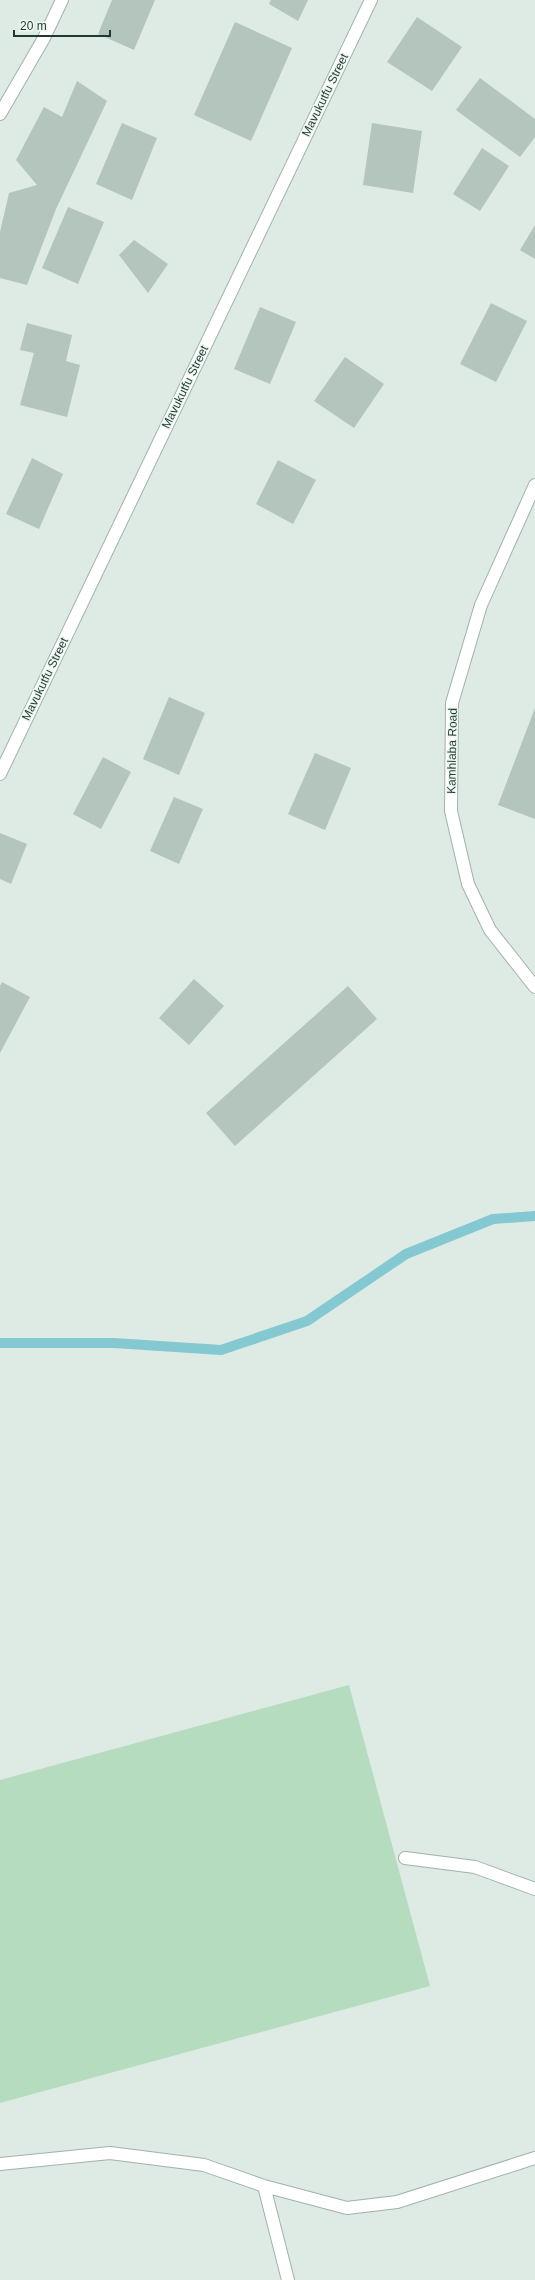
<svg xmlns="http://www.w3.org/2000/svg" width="535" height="2280" font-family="Arial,sans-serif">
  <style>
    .green { fill: #b6dcbf }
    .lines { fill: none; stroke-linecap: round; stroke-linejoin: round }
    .stream { stroke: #84c8d1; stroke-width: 10 }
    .building { fill: #b4c5bd }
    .minor-casing { stroke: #a1b2ab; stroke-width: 14 }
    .minor { stroke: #fff; stroke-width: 12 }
    .labels { text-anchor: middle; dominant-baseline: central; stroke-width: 3; stroke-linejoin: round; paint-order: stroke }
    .street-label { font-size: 12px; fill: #1f3a32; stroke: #eff7f2 }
  </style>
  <rect width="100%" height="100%" fill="#deeae4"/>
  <path class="green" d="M349 1685 430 1986 0 2103V1780Z"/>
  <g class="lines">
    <path class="stream" d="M0 1343H114L221 1350 307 1321 406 1254 493 1219 535 1216"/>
  </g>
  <path class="building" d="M112 0H155L134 50 98 34Z
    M271 0H308L298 21 269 4Z
    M417 17 462 47 432 91 387 62Z
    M235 22 292 48 251 141 194 115Z
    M480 78 535 119V137L520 157 456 110Z
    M77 81 107 101 56 209 27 285 0 278V232L9 193 37 185 16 160 44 107 62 117Z
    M122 123 157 138 132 200 96 184Z
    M372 123 422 131 413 193 363 185Z
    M482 148 509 166 480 211 453 194Z
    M68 207 104 222 78 284 42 268Z
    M535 225V259L520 250Z
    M134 240 168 264 148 293 119 255Z
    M491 303 527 321 496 382 460 364Z
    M260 307 296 322 270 384 234 369Z
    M27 323 72 335 66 361 80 365 67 417 20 405 34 353 20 350Z
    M345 357 384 384 354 428 314 401Z
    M32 458 63 474 39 529 6 514Z
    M278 460 316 480 293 524 256 504Z
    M169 697 205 713 179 775 143 759Z
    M535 708V819L498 805Z
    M315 753 351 768 325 830 288 814Z
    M103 757 131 772 101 829 73 814Z
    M174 797 203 809 179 864 150 851Z
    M0 833 27 844 11 884 0 879Z
    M194 979 224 1006 189 1045 159 1018Z
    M2 982 30 997 0 1053V986Z
    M348 986 377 1019 235 1146 206 1113Z"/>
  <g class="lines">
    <g class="minor-casing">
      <path id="minor" d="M0 114 44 38 62 0
        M535 485 481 605 452 703 451 811 468 884 490 930 535 987
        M0 774 371 0
        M405 1858 475 1867 535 1889
        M0 2164 110 2153 204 2165 264 2186 347 2208 397 2202 535 2158
        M264 2186 288 2280"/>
    </g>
    <use href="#minor" class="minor"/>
  </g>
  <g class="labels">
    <g class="street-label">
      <text transform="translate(325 95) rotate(-64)">Mavukutfu Street</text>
      <text transform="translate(185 387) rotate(-64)">Mavukutfu Street</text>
      <text transform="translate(45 679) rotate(-64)">Mavukutfu Street</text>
      <text transform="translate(452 751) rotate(-89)">Kamhlaba Road</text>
    </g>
  </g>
  <path d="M14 30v6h96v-6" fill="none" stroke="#1f3a32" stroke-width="2"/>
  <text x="20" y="30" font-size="12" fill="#1f3a32" stroke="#eff7f2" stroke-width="3" paint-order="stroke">20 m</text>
</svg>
